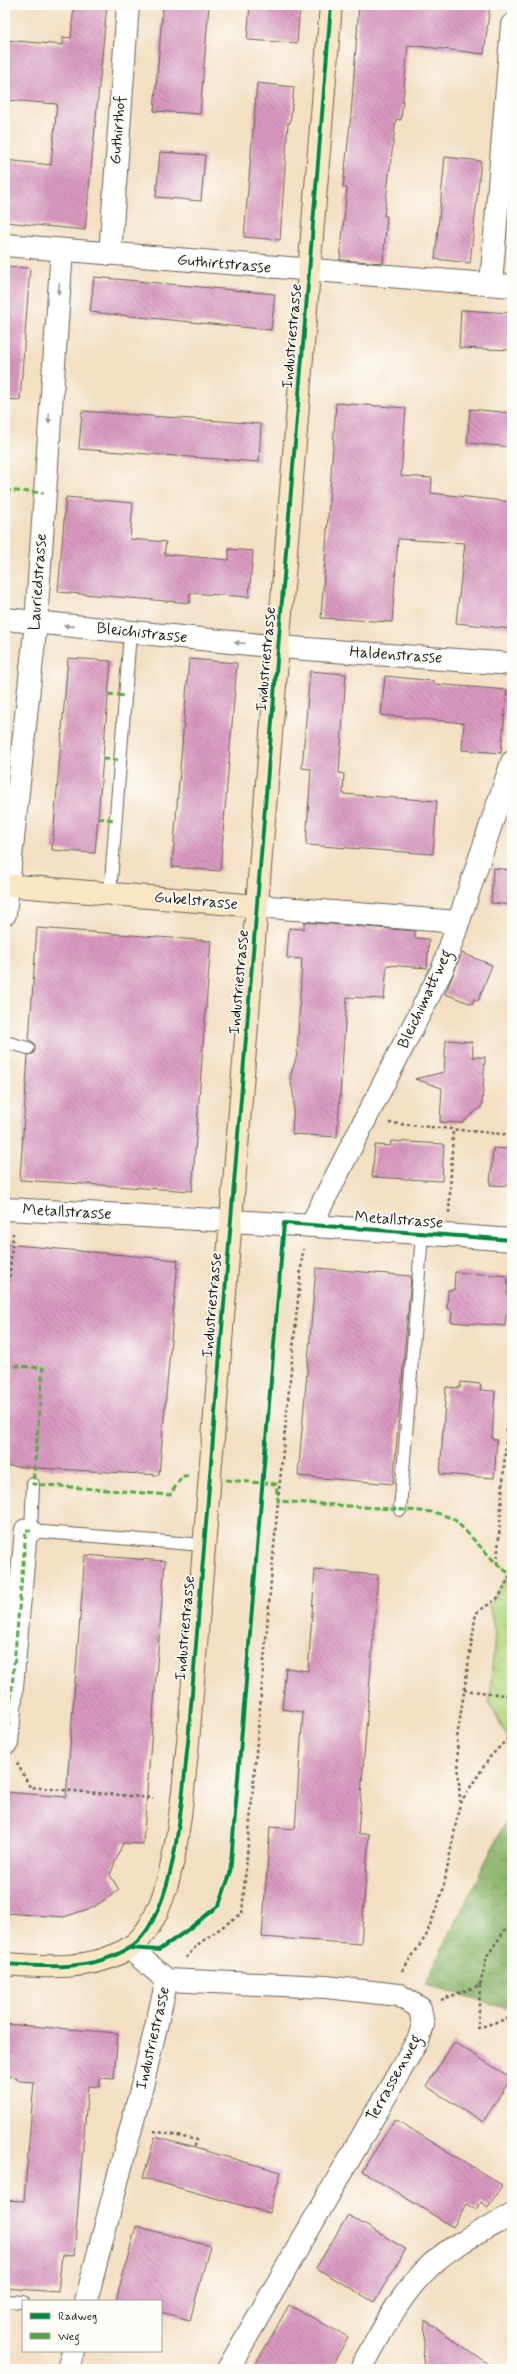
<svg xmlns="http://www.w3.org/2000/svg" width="517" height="2374" font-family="Mynerve,sans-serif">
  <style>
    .forest { fill: url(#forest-crowns); stroke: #566a46 }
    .park { fill: url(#park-crowns); stroke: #687a4f }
    .building { fill: url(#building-back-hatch) }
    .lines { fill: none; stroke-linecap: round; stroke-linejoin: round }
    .lane-casing { stroke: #676056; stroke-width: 14 }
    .street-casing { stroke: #676056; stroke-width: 24 }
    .secondary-casing { stroke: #676056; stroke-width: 24 }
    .path { stroke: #676056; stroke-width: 2.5; stroke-dasharray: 3 3; stroke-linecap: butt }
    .lane { stroke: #fff; stroke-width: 12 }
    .street { stroke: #fff; stroke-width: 22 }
    .secondary { stroke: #fbe6c4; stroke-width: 22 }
    .quiet { stroke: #52a943; stroke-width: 3; stroke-dasharray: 6 3; stroke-linecap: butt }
    .cycleway-casing { stroke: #fdfcf7; stroke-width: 6 }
    .cycleway { stroke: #00873e; stroke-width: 4 }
    .oneway { fill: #999 }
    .labels { text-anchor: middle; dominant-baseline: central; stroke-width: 3.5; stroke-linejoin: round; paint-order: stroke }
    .street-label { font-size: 16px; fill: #1c1c1c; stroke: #fdfcf7 }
  </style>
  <defs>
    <pattern id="forest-crowns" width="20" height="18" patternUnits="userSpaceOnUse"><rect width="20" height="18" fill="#8fb870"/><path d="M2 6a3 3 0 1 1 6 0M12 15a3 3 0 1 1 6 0" fill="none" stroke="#74955b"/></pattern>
    <pattern id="park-crowns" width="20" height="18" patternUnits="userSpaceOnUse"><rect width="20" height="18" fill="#b4d882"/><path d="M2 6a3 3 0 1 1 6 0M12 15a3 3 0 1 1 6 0" fill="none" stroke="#9ab970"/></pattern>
    <pattern id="building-back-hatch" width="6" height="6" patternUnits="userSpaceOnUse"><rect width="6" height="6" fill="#d998c0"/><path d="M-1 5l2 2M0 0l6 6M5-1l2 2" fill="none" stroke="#af7b9b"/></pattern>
  </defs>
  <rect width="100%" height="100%" fill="#fdfcf7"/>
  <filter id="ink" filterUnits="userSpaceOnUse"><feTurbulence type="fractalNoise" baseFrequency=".025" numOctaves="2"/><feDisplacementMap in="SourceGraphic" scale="8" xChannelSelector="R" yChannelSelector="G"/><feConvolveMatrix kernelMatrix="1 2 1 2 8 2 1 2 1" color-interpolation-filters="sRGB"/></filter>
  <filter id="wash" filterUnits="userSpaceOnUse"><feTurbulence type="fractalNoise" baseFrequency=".012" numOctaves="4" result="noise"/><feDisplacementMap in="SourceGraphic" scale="16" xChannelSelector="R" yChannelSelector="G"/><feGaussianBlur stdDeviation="0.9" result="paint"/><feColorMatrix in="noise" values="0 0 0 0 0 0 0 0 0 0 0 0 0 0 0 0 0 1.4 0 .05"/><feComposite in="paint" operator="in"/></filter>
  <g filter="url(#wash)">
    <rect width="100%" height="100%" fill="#f3dfc2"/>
    <path class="forest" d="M512 1808V2010L425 1984Z"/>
    <path class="park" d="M512 1568V1746L489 1702 495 1634 489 1605Z"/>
    <g id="blocks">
      <path class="building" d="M74 5H107L85 230 5 222V160L51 165 57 104 5 100V40L63 45V37L71 38Z
        M163 5H209L200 114 154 111Z
        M250 5H300L297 43 247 40Z
        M359 5H490L484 54 408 45 401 120 396 119 384 216H387L383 263 340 260 347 188 343 187 351 115Z
        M257 83 294 87 290 123H288L280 240 244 237Z
        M160 152 205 155 201 201 156 197Z
        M445 157 481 161 470 263 435 259Z
        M5 267 30 268 20 400 5 399Z
        M94 277 275 294 271 330 90 312Z
        M461 310 512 313V350L459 348Z
        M336 403 406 408 401 476 432 478 431 493 512 502V629L456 623 465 543 398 539 392 622 321 618Z
        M470 409 512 413V447L467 443Z
        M82 411 261 424 259 462 79 449Z
        M66 497 133 503 130 539 166 542 164 554 229 560V549L253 551 249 597 190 593V603L58 592Z
        M68 658 111 661 95 853 52 850Z
        M189 659 237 663 220 871 172 867Z
        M310 671 346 674 339 773 344 774 343 794 437 801 433 854 306 845 311 769 302 768Z
        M385 676 434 681V684L507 690 501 753 462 750 464 723 381 715Z
        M493 868 512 870V905L491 903Z
        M304 922 415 931V938L429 939 427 968 387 965 384 999 347 997 337 1137 292 1134 294 1099 290 1077 297 1055 302 959 287 958 289 928 304 929Z
        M37 928 211 941 192 1191 20 1180 28 1055 33 1054 35 1050 34 1043 29 1040Z
        M462 953 492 965 478 1001 474 999 472 1004 445 994Z
        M446 1040 472 1042 473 1057H485L482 1106 462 1123 440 1122 442 1088 415 1079 444 1072Z
        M391 1141 444 1144 442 1181 372 1177 375 1145 390 1146Z
        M493 1148 512 1149V1186L490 1185Z
        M5 1244 178 1260 159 1475 5 1466Z
        M316 1268 411 1276 393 1484 298 1476Z
        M455 1272 508 1276 507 1294H512V1312L506 1315 505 1326 451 1322 452 1311 447 1308 448 1290H454Z
        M461 1382 481 1384 480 1390 495 1391 492 1439 497 1440 494 1478 440 1474 446 1387 460 1388Z
        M85 1555 165 1561 143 1844 123 1843 110 1875 119 1890 94 1907 64 1917 5 1913V1792L66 1797Z
        M315 1570 378 1575 358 1834H369L361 1944 262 1937 270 1827 295 1829 303 1712 282 1709 286 1668 308 1671Z
        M5 2024 118 2033 114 2079 100 2078V2087L88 2086 74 2256 62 2255 58 2292 5 2288V2200L24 2201 34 2082 20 2081 15 2079 16 2077 5 2076Z
        M454 2042 511 2078 483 2122 426 2086Z
        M395 2119 502 2185 488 2207 481 2202 477 2210 467 2204 453 2227 362 2171Z
        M155 2137 281 2172 269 2213 143 2178Z
        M348 2215 406 2249 374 2302 316 2268Z
        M136 2226 210 2246 190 2320 161 2312V2301H116Z
        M289 2305 348 2337 330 2369H253Z
        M425 2320 495 2369H423Z"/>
    </g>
  </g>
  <g filter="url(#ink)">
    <use href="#blocks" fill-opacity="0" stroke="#676056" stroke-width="1"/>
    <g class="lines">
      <g class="lane-casing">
        <path id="lane" d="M110 894 130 633
          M5 1042 28 1048
          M33 1484 31 1531 204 1545
          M400 1510 422 1234
          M5 2301 23 2302"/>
      </g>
      <g class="street-casing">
        <path id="street" d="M5 245 512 286
          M110 254 128 5
          M491 284 512 25
          M5 619 279 647 512 664
          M257 906 458 922
          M5 914 36 622 62 250
          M5 1209C174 1217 343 1227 512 1240
          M311 1225 443 968 512 762
          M5 1743H7L26 1530 31 1531
          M167 1980 326 1987 399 1995 420 2008 423 2025 419 2038 228 2369
          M86 2301 143 2082 167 1980 129 1948
          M68 2369 73 2351
          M361 2369C381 2333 400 2293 431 2265 454 2243 484 2230 512 2215"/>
      </g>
      <g class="secondary-casing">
        <path id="secondary" d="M5 885 257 906
          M5 1964C46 1967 92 1971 129 1948 177 1918 182 1794 188 1742L331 5"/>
      </g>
      <path class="path" d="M389 1123 512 1135
        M449 1213 453 1130
        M5 1331 13 1233
        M497 1564 512 1356
        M464 1690 512 1696
        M17 1763 30 1787 153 1798
        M460 1803 457 1738 476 1613 499 1597 510 1576
        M186 1958 197 1945 242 1913 278 1501 303 1249
        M402 1971 426 1936 443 1890 460 1803 490 1757 512 1734
        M480 1985 487 1956 512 1920
        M441 2000 480 1985 478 2028 512 2017
        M154 2131 197 2140 194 2148"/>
      <use href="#lane" class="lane"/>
      <use href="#street" class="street"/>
      <use href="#secondary" class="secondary"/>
      <path class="quiet" d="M5 490 44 493
        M108 694 125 696
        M103 759 120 760
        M98 818 116 820
        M5 1365 43 1368 33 1484 170 1495 182 1476H188
        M226 1480 276 1484 278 1501 434 1512 454 1519 497 1564 512 1576
        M5 1743H7L26 1530 31 1531"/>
      <g class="cycleway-casing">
        <path id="cycleway" d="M129 1948 159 1950 186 1931 219 1905 230 1874 284 1223 512 1240
          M5 1964C46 1967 92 1971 129 1948 177 1918 182 1794 188 1742L331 5"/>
      </g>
      <use href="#cycleway" class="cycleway"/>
    </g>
    <defs><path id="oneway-solid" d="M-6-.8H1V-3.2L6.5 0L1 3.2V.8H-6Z"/></defs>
    <g class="oneway">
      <use href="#oneway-solid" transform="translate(59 289) rotate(94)"/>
      <use href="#oneway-solid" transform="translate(49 418) rotate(94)"/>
      <use href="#oneway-solid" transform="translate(69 626) rotate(-174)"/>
      <use href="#oneway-solid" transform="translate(240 643) rotate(-175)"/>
    </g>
  </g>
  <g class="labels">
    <g class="street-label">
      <text transform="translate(118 130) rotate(-86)">Guthirthof</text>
      <text transform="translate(224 264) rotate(5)">Guthirtstrasse</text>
      <text transform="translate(292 336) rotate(-85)">Industriestrasse</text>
      <text transform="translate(38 582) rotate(-86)">Lauriedstrasse</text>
      <text transform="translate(142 633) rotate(6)">Bleichistrasse</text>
      <text transform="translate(396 655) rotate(4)">Haldenstrasse</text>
      <text transform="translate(266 659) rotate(-85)">Industriestrasse</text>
      <text transform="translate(196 901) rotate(5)">Gubelstrasse</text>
      <text transform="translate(239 982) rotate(-85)">Industriestrasse</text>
      <text transform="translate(425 999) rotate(-65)">Bleichimattweg</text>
      <text transform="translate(67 1212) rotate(3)">Metallstrasse</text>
      <text transform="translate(399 1220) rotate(4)">Metallstrasse</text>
      <text transform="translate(212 1305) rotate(-85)">Industriestrasse</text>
      <text transform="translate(185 1628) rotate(-85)">Industriestrasse</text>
      <text transform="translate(153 2038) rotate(-77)">Industriestrasse</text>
      <text transform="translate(394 2078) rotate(-61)">Terrassenweg</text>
    </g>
  </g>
  <rect width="517" height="2374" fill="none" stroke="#fdfcf7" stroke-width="20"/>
  <rect x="22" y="2300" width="140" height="52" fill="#fdfcf7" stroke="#a3a29f"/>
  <rect x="30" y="2313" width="20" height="6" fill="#00873e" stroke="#a3a29f"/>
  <text x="58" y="2320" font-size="12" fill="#1c1c1c">Radweg</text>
  <rect x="30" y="2333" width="20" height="6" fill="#52a943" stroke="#a3a29f"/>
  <text x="58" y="2340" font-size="12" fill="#1c1c1c">Weg</text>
</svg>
